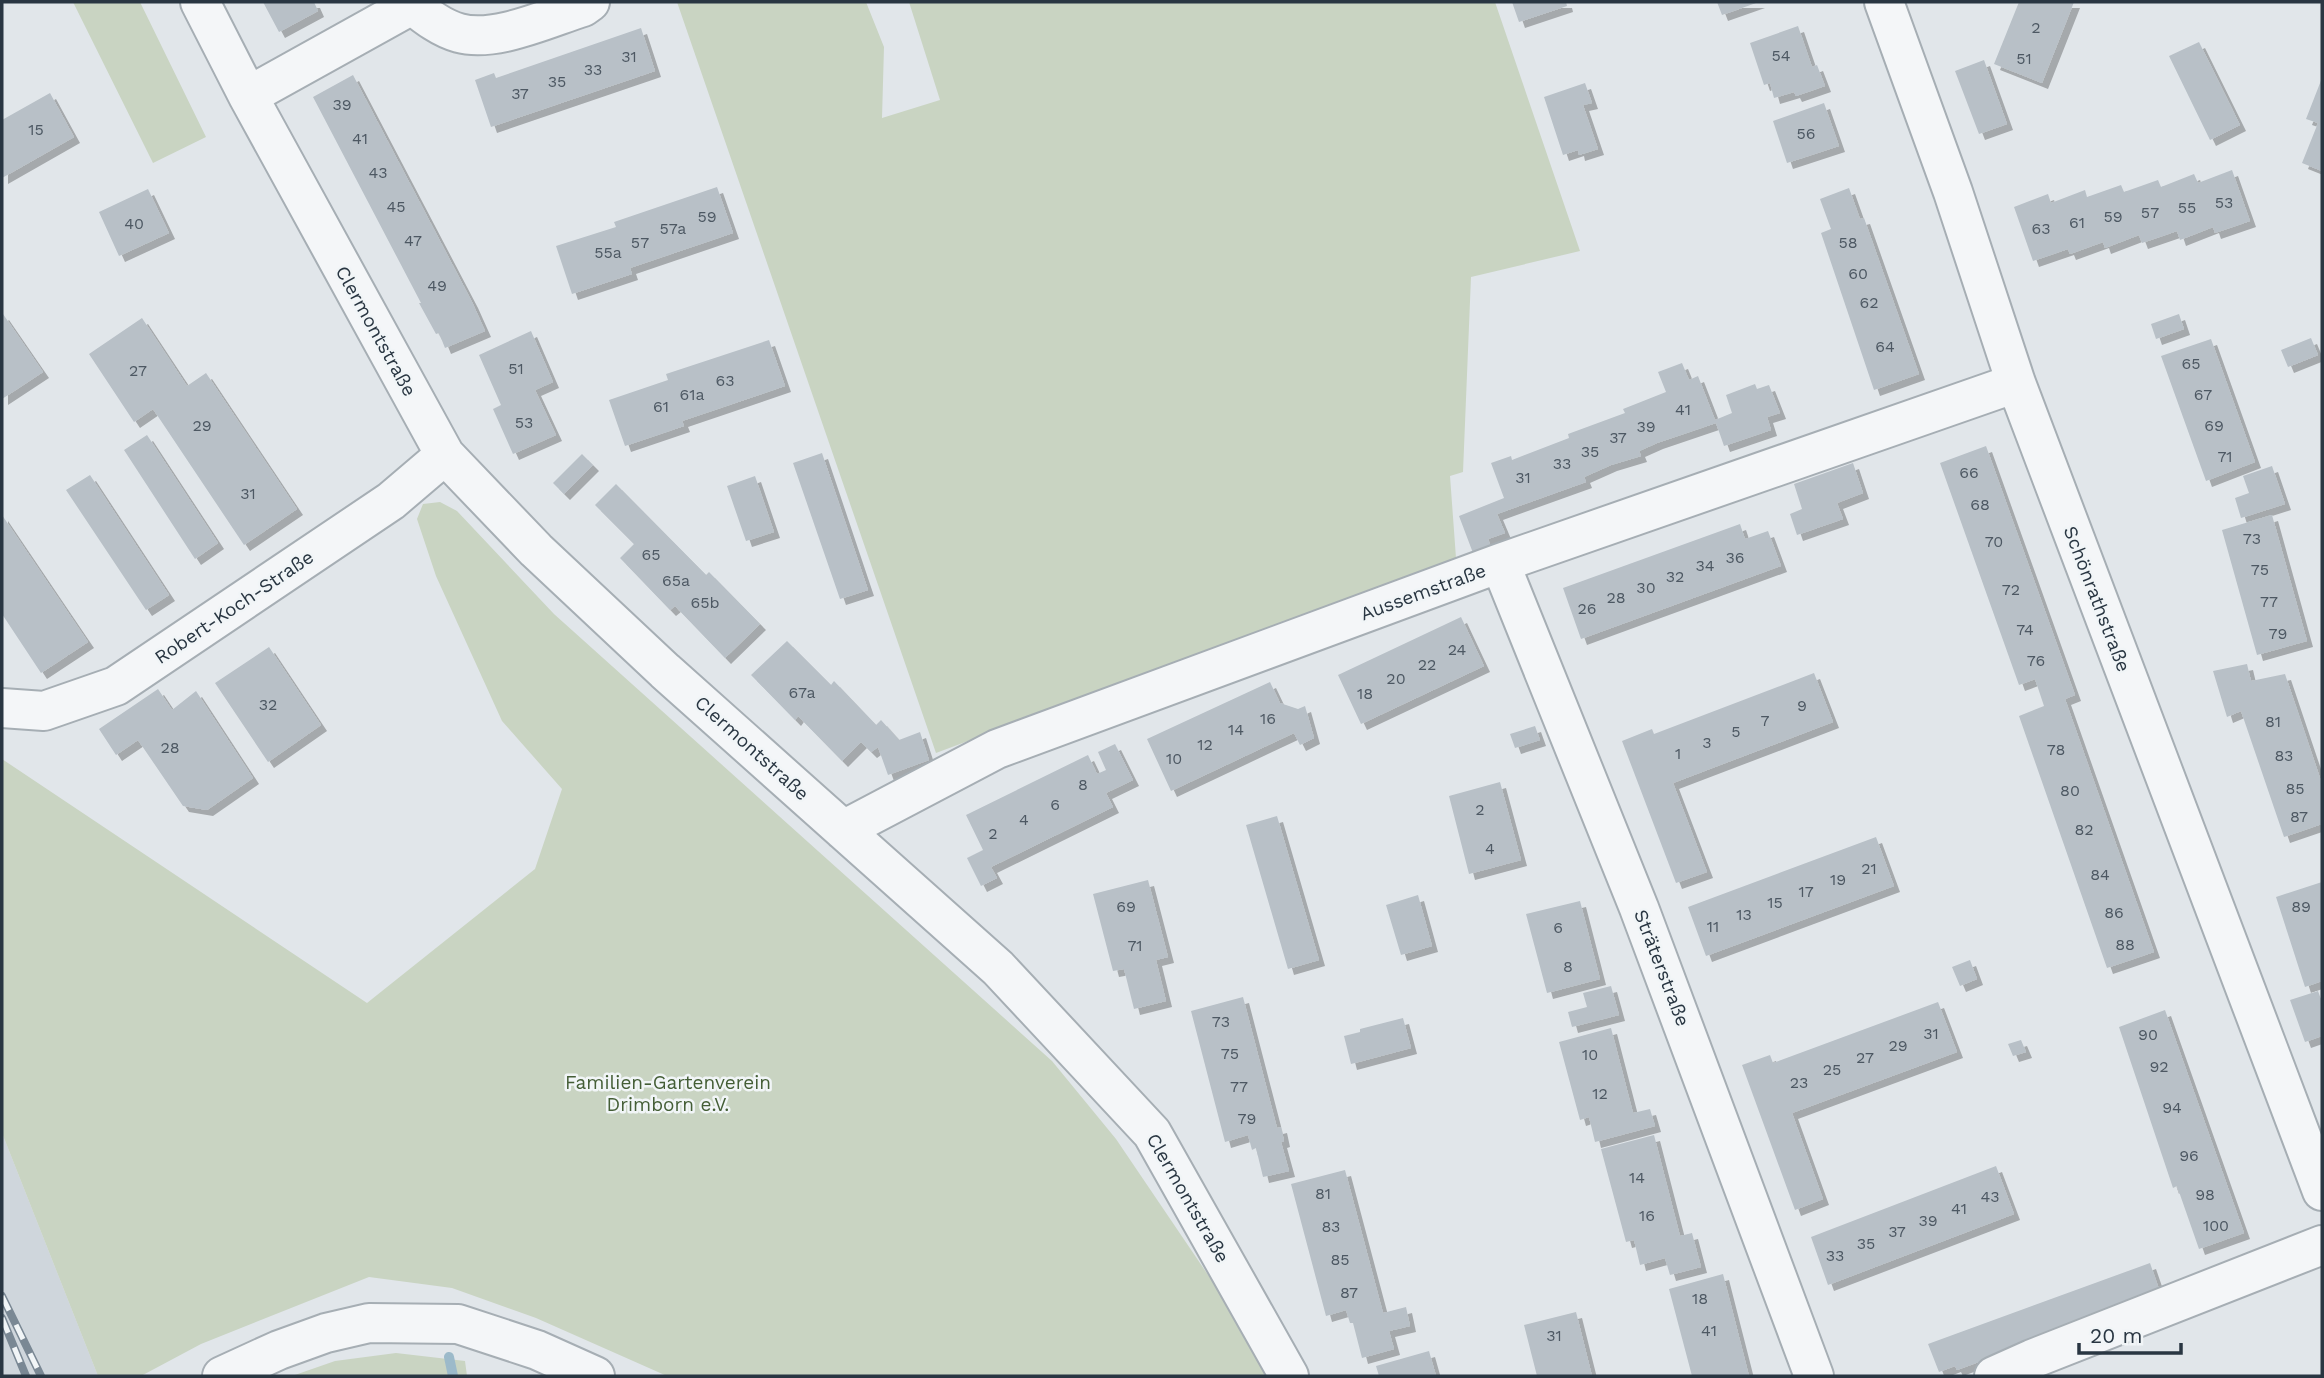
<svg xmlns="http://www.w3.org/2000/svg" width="2324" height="1378" font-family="'Work Sans',sans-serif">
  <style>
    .built { fill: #cfd6dc }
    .green { fill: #c9d4c2 }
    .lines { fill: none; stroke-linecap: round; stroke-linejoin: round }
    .stream { stroke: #9cbaca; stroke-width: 10 }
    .building { fill: #b8c0c7; filter: url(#shadow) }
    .minor-casing { stroke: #a6aeb4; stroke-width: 42 }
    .minor { stroke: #f4f6f8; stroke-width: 38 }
    .rail-casing { stroke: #7a8894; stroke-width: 8 }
    .rail { stroke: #f1f5f7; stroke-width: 5; stroke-dasharray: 16; stroke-linecap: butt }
    .labels { text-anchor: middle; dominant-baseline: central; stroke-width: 5; stroke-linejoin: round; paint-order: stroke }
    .number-label { font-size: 16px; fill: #4d5863 }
    .street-label { font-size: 19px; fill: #293642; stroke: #f1f5f7 }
    .park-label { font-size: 19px; fill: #445e36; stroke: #f1f5f7 }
  </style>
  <defs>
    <filter id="shadow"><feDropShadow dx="6" dy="6" stdDeviation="0" flood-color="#0004"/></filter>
  </defs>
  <rect width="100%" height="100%" fill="#e1e6ea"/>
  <path class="built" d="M2 1133 98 1376H2Z"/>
  <path class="green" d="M73 2H140L206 137 153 163Z
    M677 2H866L884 47 882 118 940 100 909 2H1495L1580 251 1471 277 1463 472 1450 476 1456 558 936 753Z
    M440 502 457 511 554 614 1052 1061 1116 1139 1246 1331 1267 1376H667L536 1318 452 1288 369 1277 201 1344 141 1376H98L2 1133V759L367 1003 535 869 562 789 502 721 436 576 417 519 423 504Z
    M396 1353 465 1361 467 1376H292L335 1361Z"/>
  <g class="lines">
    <path class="stream" d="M449 1357 453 1376"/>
  </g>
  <path class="building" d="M263 2H314L318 11 279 32Z
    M1512 2H1566L1567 6 1519 22Z
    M1717 2H1759L1722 15Z
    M2019 2H2074L2042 83 1994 64Z
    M1798 26 1812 67 1817 65 1825 86 1796 96 1794 92 1774 98 1770 83 1764 85 1750 43Z
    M641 28 655 71 491 127 475 80 494 73 496 78Z
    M2199 42 2240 125 2210 140 2169 56Z
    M1984 60 2007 124 1979 134 1955 71Z
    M353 75 472 302 485 331 445 348 439 333 436 334 419 303H421L313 97Z
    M2322 78V171L2302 163 2318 123 2306 119Z
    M1585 83 1592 103 1583 105 1598 149 1579 155 1578 150 1563 155 1544 97Z
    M50 93 74 137 2 178V120Z
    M1824 103 1839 146 1787 163 1773 121Z
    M2232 170 2250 221 2215 233 2213 227 2180 240 2177 231 2142 243 2139 235 2105 248 2103 242 2070 254 2068 249 2033 261 2014 207 2048 194 2051 203 2085 190 2087 197 2121 185 2124 192 2158 180 2161 187 2194 174 2198 183Z
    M717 187 733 233 630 268 632 274 572 294 556 246 616 227 614 222Z
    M1849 188 1860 219 1864 218 1919 374 1874 390 1821 233 1831 229 1820 199Z
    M148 189 169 233 119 256 99 212Z
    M3 314 43 372 2 399V315Z
    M2179 314 2184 329 2156 339 2151 324Z
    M142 318 187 386 206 373 297 509 244 545 153 409 134 422 89 354Z
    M531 331 553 382 535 390 556 435 513 454 493 409 501 405 479 355Z
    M2311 338 2318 355 2288 367 2281 350Z
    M2211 339 2255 462 2206 481 2161 356Z
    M769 340 785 386 682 421 684 426 625 446 609 400 668 380 666 374Z
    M1682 363 1689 380 1698 376 1715 420 1732 413 1726 395 1755 384 1757 389 1769 385 1780 413 1767 417 1771 430 1724 446 1716 423 1657 443 1639 451 1641 456 1611 465 1584 477 1586 482 1497 514 1505 533 1488 539 1491 547 1473 553 1459 516 1504 498 1491 463 1511 456 1512 460 1569 438 1568 434 1625 413 1623 409 1666 392 1658 372Z
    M147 435 218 543 195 559 124 450Z
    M1986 446 2075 695 2065 699 2154 952 2107 968 2019 716 2044 706 2035 679 2019 685 1940 463Z
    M822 453 868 590 840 599 793 463Z
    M582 454 593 465 564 494 553 483Z
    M1853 463 1863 493 1837 503 1843 519 1797 535 1790 514 1802 509 1794 484Z
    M2272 466 2285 504 2241 518 2235 498 2249 493 2243 476Z
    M90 475 169 595 146 610 66 490Z
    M755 476 774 532 746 541 727 486Z
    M616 484 706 575 709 572 760 624 725 658 675 606 670 610 620 558 634 544 595 505Z
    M2 515 88 642 41 673 2 614Z
    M2272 515 2307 641 2257 655 2222 530Z
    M1740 524 1745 539 1768 531 1781 566 1581 639 1563 588Z
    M1461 617 1484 666 1361 724 1338 675Z
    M787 641 831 685 834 681 876 725 881 720 899 740 920 732 929 760 888 775 878 747 871 752 861 742 842 761 798 716 795 720 751 675Z
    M269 647 321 725 268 762 215 683Z
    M2247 664 2251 681 2285 674 2322 784V824L2284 837 2241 711 2227 717 2213 671Z
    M1814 673 1833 722 1673 783 1707 872 1676 883 1622 741 1652 729 1654 734Z
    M1270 682 1280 703 1298 709 1305 706 1314 738 1300 745 1294 733 1171 791 1147 739Z
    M158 689 172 710 196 691 253 778 207 810 183 806 138 740 116 755 99 729Z
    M1535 726 1540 740 1515 748 1510 734Z
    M1115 744 1133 780 1106 793 1113 807 991 867 997 878 981 886 967 858 983 850 966 815 1088 755 1097 774 1106 770 1098 752Z
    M1500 782 1521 860 1469 874 1449 796Z
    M1277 816 1319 960 1288 969 1246 825Z
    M1876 837 1894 886 1706 956 1688 907Z
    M1148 880 1168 957 1156 960 1166 1001 1134 1009 1124 969 1113 971 1093 894Z
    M2322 882V981L2305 987 2276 897Z
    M1418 895 1432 946 1401 955 1386 905Z
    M1580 901 1600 979 1547 993 1526 914Z
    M1970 960 1977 979 1960 986 1952 967Z
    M1611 986 1619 1015 1572 1027 1568 1012 1587 1007 1583 993Z
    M2318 991 2322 1002V1036L2305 1042 2290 1000Z
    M1243 997 1277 1128 1281 1127 1284 1141 1281 1142 1289 1171 1263 1177 1256 1148 1252 1150 1248 1135 1225 1142 1191 1011Z
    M1938 1002 1957 1052 1792 1113 1823 1199 1795 1210 1742 1065 1770 1055 1773 1063Z
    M2165 1010 2244 1233 2199 1249 2177 1186 2173 1188 2119 1027Z
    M1403 1018 1411 1048 1351 1064 1344 1036 1360 1032V1029Z
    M1611 1028 1633 1113 1650 1109 1655 1126 1595 1142 1589 1117 1580 1120 1559 1042Z
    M2021 1040 2026 1052 2013 1056 2008 1044Z
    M1654 1135 1680 1236 1692 1233 1701 1267 1670 1275 1665 1258 1640 1265 1634 1240 1626 1242 1601 1149Z
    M1996 1166 2014 1214 1828 1285 1811 1237Z
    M1345 1170 1383 1313 1406 1307 1410 1326 1389 1331 1394 1349 1362 1358 1353 1323H1350L1346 1310 1326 1316 1291 1184Z
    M2150 1263 2161 1295 1957 1370 1955 1366 1939 1372 1928 1344Z
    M1723 1274 1749 1376H1692L1669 1289Z
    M1576 1312 1592 1376H1537L1524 1325Z
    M1429 1351 1436 1376H1379L1376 1366Z"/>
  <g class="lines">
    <g class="minor-casing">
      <path id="minor" d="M200 2 248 96 445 455 536 550 665 671 998 968 1152 1133 1289 1376
        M1884 2 1953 192 2016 383 2322 1191
        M412 5C426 16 441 28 459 33 495 43 548 18 583 7L590 2
        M248 96 412 5 413 2
        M1500 563 1639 908 1814 1376
        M2 708 44 711 116 686 391 501 445 455
        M843 830 997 749 1500 563 2016 383
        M222 1376 279 1350 326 1333 369 1323 458 1324 537 1350 595 1376
        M1994 1376 2032 1359 2322 1245"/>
    </g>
    <use href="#minor" class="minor"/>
    <g class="rail-casing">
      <path id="rail" d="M2 1296 41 1376
        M2 1318 26 1376"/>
    </g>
    <use href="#rail" class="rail"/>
  </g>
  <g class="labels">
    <g class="number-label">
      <text x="2036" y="27">2</text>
      <text x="1781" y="55">54</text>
      <text x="629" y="56">31</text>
      <text x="2024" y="58">51</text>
      <text x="593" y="69">33</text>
      <text x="557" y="81">35</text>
      <text x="520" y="93">37</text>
      <text x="342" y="104">39</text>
      <text x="36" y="129">15</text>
      <text x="1806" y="133">56</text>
      <text x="360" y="138">41</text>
      <text x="378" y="172">43</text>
      <text x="2224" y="202">53</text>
      <text x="396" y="206">45</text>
      <text x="2187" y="207">55</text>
      <text x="2150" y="212">57</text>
      <text x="707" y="216">59</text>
      <text x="2113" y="216">59</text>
      <text x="2077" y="222">61</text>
      <text x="134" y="223">40</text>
      <text x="673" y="228">57a</text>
      <text x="2041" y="228">63</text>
      <text x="413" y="240">47</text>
      <text x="640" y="242">57</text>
      <text x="1848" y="242">58</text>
      <text x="608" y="252">55a</text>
      <text x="1858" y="273">60</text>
      <text x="437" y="285">49</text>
      <text x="1869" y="302">62</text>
      <text x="1885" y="346">64</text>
      <text x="2191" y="363">65</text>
      <text x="516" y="368">51</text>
      <text x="138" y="370">27</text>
      <text x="725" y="380">63</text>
      <text x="692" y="394">61a</text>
      <text x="2203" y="394">67</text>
      <text x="661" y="406">61</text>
      <text x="1683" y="409">41</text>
      <text x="524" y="422">53</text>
      <text x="202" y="425">29</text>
      <text x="2214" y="425">69</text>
      <text x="1646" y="426">39</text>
      <text x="1618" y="437">37</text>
      <text x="1590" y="451">35</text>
      <text x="2225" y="456">71</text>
      <text x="1562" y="463">33</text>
      <text x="1969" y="472">66</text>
      <text x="1523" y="477">31</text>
      <text x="248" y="493">31</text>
      <text x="1980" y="504">68</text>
      <text x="2252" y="538">73</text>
      <text x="1994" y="541">70</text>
      <text x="651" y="554">65</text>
      <text x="1735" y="557">36</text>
      <text x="1705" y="565">34</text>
      <text x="2260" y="569">75</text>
      <text x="1675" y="576">32</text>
      <text x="676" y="580">65a</text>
      <text x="1646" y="587">30</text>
      <text x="2011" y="589">72</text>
      <text x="1616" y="597">28</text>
      <text x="2269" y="601">77</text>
      <text x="705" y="602">65b</text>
      <text x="1587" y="608">26</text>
      <text x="2025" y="629">74</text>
      <text x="2278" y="633">79</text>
      <text x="1457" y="649">24</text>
      <text x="2036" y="660">76</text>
      <text x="1427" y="664">22</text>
      <text x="1396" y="678">20</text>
      <text x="802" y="692">67a</text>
      <text x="1365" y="693">18</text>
      <text x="268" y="704">32</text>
      <text x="1802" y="705">9</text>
      <text x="1268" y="718">16</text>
      <text x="1765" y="720">7</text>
      <text x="2273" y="721">81</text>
      <text x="1236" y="729">14</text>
      <text x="1736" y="731">5</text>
      <text x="1707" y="742">3</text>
      <text x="1205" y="744">12</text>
      <text x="170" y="747">28</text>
      <text x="2056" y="749">78</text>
      <text x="1678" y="753">1</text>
      <text x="2284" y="755">83</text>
      <text x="1174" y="758">10</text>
      <text x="1083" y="784">8</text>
      <text x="2295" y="788">85</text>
      <text x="2070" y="790">80</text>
      <text x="1055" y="804">6</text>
      <text x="1480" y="809">2</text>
      <text x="2299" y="816">87</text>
      <text x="1024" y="819">4</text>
      <text x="2084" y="829">82</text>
      <text x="993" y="833">2</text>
      <text x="1490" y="848">4</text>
      <text x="1869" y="868">21</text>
      <text x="2100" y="874">84</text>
      <text x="1838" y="879">19</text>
      <text x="1806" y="891">17</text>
      <text x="1775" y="902">15</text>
      <text x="1126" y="906">69</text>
      <text x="2301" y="906">89</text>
      <text x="2114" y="912">86</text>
      <text x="1744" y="914">13</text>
      <text x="1713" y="926">11</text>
      <text x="1558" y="927">6</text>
      <text x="2125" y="944">88</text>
      <text x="1135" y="945">71</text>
      <text x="1568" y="966">8</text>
      <text x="1221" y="1021">73</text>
      <text x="1931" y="1033">31</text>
      <text x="2148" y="1034">90</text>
      <text x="1898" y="1045">29</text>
      <text x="1230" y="1053">75</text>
      <text x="1590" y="1054">10</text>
      <text x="1865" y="1057">27</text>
      <text x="2159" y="1066">92</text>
      <text x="1832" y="1069">25</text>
      <text x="1799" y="1082">23</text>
      <text x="1239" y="1086">77</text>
      <text x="1600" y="1093">12</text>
      <text x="2172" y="1107">94</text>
      <text x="1247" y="1118">79</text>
      <text x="2189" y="1155">96</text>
      <text x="1637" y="1177">14</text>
      <text x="1323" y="1193">81</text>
      <text x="2205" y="1194">98</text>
      <text x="1990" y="1196">43</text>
      <text x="1959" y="1208">41</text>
      <text x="1647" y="1215">16</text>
      <text x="1928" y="1220">39</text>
      <text x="2216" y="1225">100</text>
      <text x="1331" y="1226">83</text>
      <text x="1897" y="1231">37</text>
      <text x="1866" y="1243">35</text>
      <text x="1835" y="1255">33</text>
      <text x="1340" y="1259">85</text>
      <text x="1349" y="1292">87</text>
      <text x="1700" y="1298">18</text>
      <text x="1709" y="1330">41</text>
      <text x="1554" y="1335">31</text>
    </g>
    <g class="street-label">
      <text transform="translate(376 331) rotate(61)">Clermontstraße</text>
      <text transform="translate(1423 592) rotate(-20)">Aussemstraße</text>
      <text transform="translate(2097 599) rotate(69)">Schönrathstraße</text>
      <text transform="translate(234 607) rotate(-34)">Robert-Koch-Straße</text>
      <text transform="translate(752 748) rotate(42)">Clermontstraße</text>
      <text transform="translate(1662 968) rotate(69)">Sträterstraße</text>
      <text transform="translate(1188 1198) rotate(60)">Clermontstraße</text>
    </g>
    <g class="park-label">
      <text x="668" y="1082">Familien-Gartenverein<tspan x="668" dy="22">Drimborn e.V.</tspan></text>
    </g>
  </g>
  <rect width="2324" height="1378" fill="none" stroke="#293642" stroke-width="7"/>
  <path d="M2079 1343v10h102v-10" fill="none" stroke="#293642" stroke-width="3.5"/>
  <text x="2090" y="1343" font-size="21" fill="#293642" stroke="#f1f5f7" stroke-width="5" paint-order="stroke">20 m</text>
</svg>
